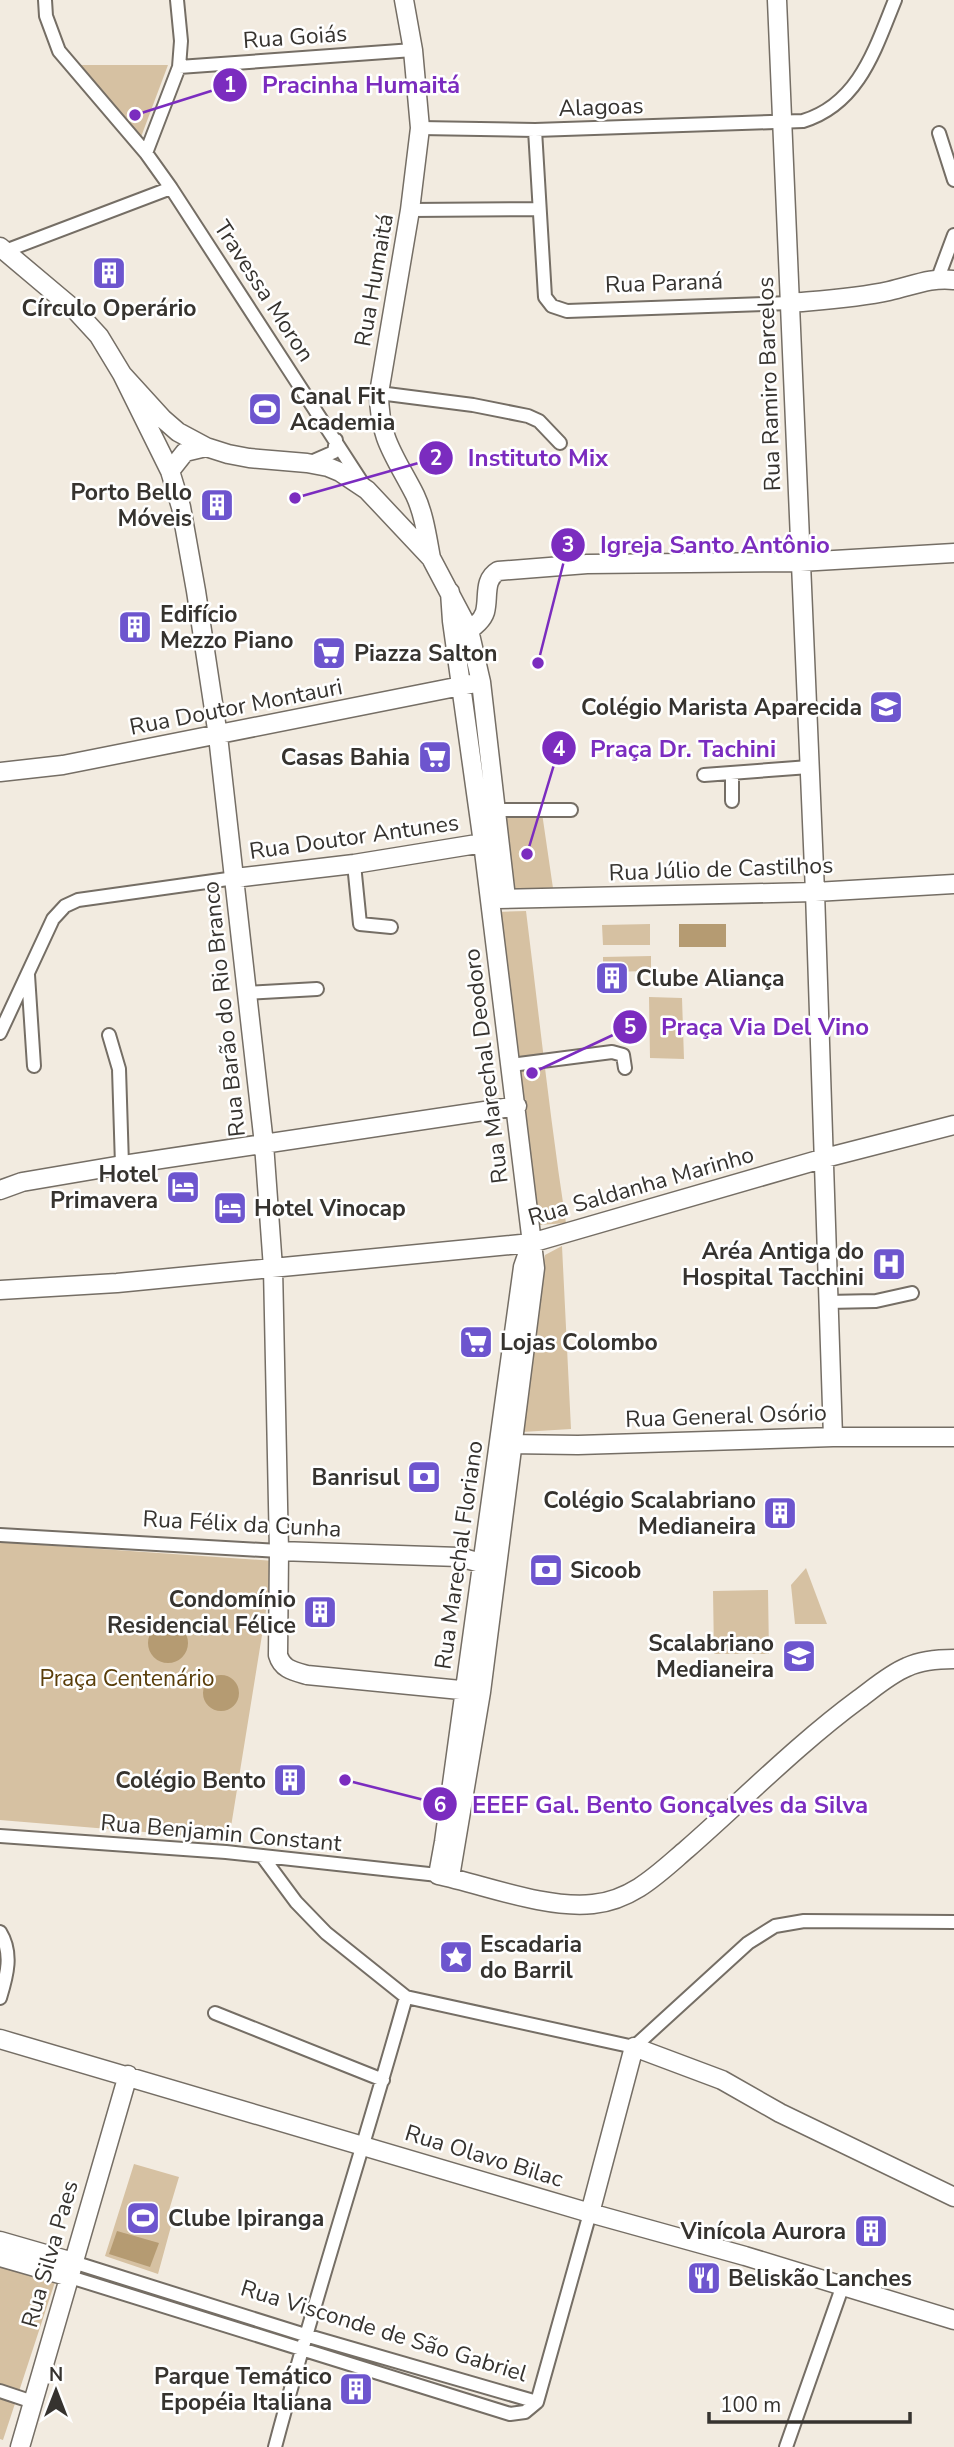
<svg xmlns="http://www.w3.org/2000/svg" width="954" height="2447" font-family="'Nunito Sans',sans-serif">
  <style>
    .green { fill: #d6c1a2 }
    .water { fill: #b59b72 }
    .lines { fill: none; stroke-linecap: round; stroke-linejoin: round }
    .street-casing { stroke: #756e65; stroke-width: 16 }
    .secondary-casing { stroke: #756e65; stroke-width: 21 }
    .street { stroke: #fff; stroke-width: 12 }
    .secondary { stroke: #fff; stroke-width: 18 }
    .labels { text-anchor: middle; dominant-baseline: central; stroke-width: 5; stroke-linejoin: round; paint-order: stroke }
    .street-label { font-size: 23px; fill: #36332f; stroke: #fff }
    .poi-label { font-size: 23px; font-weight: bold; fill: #36332f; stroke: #fff; text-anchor: end }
    .park-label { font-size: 23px; fill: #5a3e0a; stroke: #fff }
    .leader { fill: none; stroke: #7b2cbf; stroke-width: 2.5 }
    .callout-dot { fill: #7b2cbf; stroke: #fff; stroke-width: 2.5 }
    .mark-label { font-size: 21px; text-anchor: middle; font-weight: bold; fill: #fff }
    .callout-label { font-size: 24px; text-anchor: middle; font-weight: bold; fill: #7b2cbf; stroke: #fff; stroke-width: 5; stroke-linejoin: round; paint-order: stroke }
  </style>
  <rect width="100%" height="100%" fill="#f2ebe0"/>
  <path class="green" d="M80 65H168L141 137Z
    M542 813 554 895 511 896 503 814Z
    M526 911C539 1015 550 1119 566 1223L540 1225 497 912Z
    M650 924V945H603L602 925Z
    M651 956V971L603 972V957Z
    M649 997 682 998 684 1059 650 1058Z
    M562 1246 571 1429 522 1432 545 1255Z
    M0 1542 274 1561 229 1839 0 1820Z
    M806 1568 827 1624H795L791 1585Z
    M768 1590 769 1654H714L713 1591Z
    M134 2164 179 2177 167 2217 173 2219 158 2274 105 2256Z
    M0 2267 55 2282 3 2440 0 2439Z"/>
  <path class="water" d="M679 924H726V947H679Z
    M148 1643a20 20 0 1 1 40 0a20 20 0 1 1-40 0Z
    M203 1693a18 18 0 1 1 36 0a18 18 0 1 1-36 0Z
    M117 2231 159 2243 150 2267 109 2254Z"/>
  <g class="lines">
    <g class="street-casing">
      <path id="street" d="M45 0 46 16 59 51 146 153 171 188 365 487
        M179 67 413 50
        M420 128 535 130 803 121C859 104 875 49 895 0
        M535 130 545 297 552 306 567 311 791 303
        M939 133 954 180
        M146 153 179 67 181 41 177 0
        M410 210 538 209
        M5 251 171 188
        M938 278 954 235
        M379 393 473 405 528 416 539 421 560 443
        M311 462 334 452 336 440
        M704 775 809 767
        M732 801V773
        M496 810H571
        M354 864 360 924 391 927
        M28 975 34 1066
        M247 993 317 989
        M0 1033 53 919 65 906 78 900 235 878
        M109 1035 119 1069 122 1165
        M511 1065 612 1052 623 1055 625 1068
        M827 1302 876 1301 912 1293
        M0 1535 279 1551
        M0 1836 226 1852 438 1875
        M262 1856 296 1902 326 1933 406 1997 634 2047 748 1943 775 1926 804 1921 954 1922
        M0 1932C13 1953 7 1975 0 1998
        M215 2013 383 2080
        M73 2262 305 2335 537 2402
        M70 2277 510 2414 525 2412 537 2402
        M0 2391 33 2402
        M537 2402 590 2213
        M275 2447C315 2296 364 2147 406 1997
        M786 2447 843 2285"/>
    </g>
    <g class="secondary-casing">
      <path id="secondary" d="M404 0 413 50 420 128 410 210 379 393C379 439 395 456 415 495 424 514 427 537 431 558
        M777 0 815 892 833 1437
        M0 247 76 311 99 336 122 374 163 419 178 432 206 447 228 454 249 458 307 463 328 467 340 472 367 490 431 558 469 630 481 682 506 898
        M791 303C824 300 857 298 889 291 912 286 931 277 954 280
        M122 374 170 471 181 507 196 591 218 736 264 1144 273 1268 279 1551 278 1655C282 1669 293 1671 307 1675L481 1692
        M170 471 185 452 206 447
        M450 592 452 621 483 843 535 1268 481 1692 450 1877
        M461 635C470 630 482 622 485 612 489 597 483 580 498 571L587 564 800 562 954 553
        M0 772 63 765 471 684
        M235 878 354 864 483 843
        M497 899 815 892 954 884
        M0 1190 22 1182 122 1165 517 1106
        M531 1244 523 1267 444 1842 438 1875C485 1885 545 1909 593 1904 633 1900 659 1873 687 1849 744 1799 798 1744 859 1699 874 1688 890 1674 907 1667 922 1660 938 1659 954 1659
        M0 1290 117 1283 531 1243 825 1158 954 1125
        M502 1444 578 1445 833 1437H954
        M279 1551 459 1557 481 1563 487 1572
        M0 2039 590 2213 745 2256 954 2320
        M590 2213 634 2047 722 2080 780 2113 954 2197
        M0 2241 73 2262
        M0 2257 70 2277
        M20 2447 128 2075"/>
    </g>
    <use href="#street" class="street"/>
    <use href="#secondary" class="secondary"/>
  </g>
  <defs>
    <g id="building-square" transform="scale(1.75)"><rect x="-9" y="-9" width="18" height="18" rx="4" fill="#6d55ce" stroke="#fff"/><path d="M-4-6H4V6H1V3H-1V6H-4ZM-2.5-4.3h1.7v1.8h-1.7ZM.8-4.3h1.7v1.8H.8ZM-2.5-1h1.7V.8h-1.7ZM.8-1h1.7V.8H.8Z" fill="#fff"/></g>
    <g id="stadium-square" transform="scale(1.75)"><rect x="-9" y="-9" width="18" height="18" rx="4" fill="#6d55ce" stroke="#fff"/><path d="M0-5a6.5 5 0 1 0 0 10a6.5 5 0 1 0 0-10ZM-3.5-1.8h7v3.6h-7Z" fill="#fff"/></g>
    <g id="supermarket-square" transform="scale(1.75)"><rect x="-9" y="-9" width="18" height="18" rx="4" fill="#6d55ce" stroke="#fff"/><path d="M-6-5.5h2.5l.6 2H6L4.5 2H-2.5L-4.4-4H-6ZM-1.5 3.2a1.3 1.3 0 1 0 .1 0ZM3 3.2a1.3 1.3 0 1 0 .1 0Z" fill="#fff"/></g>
    <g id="school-square" transform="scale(1.75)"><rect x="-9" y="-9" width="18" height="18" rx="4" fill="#6d55ce" stroke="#fff"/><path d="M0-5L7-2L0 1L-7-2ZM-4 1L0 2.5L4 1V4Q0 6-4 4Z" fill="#fff"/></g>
    <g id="hotel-square" transform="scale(1.75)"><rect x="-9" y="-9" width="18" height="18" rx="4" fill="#6d55ce" stroke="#fff"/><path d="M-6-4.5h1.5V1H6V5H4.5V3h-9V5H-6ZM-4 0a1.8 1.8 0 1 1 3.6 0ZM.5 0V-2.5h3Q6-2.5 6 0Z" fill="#fff"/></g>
    <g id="hospital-square" transform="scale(1.75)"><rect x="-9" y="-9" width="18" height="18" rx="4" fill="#6d55ce" stroke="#fff"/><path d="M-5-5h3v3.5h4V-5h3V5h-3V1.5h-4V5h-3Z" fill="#fff"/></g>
    <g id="bank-square" transform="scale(1.75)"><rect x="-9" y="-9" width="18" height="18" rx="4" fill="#6d55ce" stroke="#fff"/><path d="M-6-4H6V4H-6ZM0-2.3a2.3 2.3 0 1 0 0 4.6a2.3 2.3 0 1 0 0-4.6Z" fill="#fff"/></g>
    <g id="sight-square" transform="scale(1.75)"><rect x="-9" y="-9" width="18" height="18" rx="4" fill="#6d55ce" stroke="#fff"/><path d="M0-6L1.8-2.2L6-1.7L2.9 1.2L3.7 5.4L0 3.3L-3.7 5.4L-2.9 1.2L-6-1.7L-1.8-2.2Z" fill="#fff"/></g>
    <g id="restaurant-square" transform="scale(1.75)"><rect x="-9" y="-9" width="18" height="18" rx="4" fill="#6d55ce" stroke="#fff"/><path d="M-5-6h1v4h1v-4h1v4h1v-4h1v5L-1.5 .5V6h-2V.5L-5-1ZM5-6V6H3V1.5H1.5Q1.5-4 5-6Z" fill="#fff"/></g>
  </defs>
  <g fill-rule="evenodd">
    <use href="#building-square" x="109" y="273"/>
    <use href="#stadium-square" x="265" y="409"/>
    <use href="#building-square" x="217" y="505"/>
    <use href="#building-square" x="135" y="627"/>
    <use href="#supermarket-square" x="329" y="653"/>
    <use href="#school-square" x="886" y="707"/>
    <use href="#supermarket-square" x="435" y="757"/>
    <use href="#building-square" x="612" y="978"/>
    <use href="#hotel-square" x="183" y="1187"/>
    <use href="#hotel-square" x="230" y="1208"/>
    <use href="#hospital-square" x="889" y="1264"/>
    <use href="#supermarket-square" x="476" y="1342"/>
    <use href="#bank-square" x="424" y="1477"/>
    <use href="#building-square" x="780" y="1513"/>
    <use href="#bank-square" x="546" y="1570"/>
    <use href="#building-square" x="320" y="1612"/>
    <use href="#school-square" x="799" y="1656"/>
    <use href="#building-square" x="290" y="1780"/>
    <use href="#sight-square" x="456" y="1957"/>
    <use href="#stadium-square" x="143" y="2218"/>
    <use href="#building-square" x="871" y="2231"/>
    <use href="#restaurant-square" x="704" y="2278"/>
    <use href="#building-square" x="356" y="2389"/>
  </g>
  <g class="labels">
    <g class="street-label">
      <text transform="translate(295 37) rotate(-4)">Rua Goiás</text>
      <text transform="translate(601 107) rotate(-2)">Alagoas</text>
      <text transform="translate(374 280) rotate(-80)">Rua Humaitá</text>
      <text transform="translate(664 283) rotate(-2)">Rua Paraná</text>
      <text transform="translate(264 291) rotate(57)">Travessa Moron</text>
      <text transform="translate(769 384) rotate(-92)">Rua Ramiro Barcelos</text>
      <text transform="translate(236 707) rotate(-11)">Rua Doutor Montauri</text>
      <text transform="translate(354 837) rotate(-8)">Rua Doutor Antunes</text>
      <text transform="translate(721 869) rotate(-2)">Rua Júlio de Castilhos</text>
      <text transform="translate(224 1009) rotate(-96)">Rua Barão do Rio Branco</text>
      <text transform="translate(486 1066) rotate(-97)">Rua Marechal Deodoro</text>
      <text transform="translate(641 1186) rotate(-16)">Rua Saldanha Marinho</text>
      <text transform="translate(726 1416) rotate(-2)">Rua General Osório</text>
      <text transform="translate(242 1524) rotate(3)">Rua Félix da Cunha</text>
      <text transform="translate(459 1555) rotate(-82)">Rua Marechal Floriano</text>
      <text transform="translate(221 1833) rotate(5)">Rua Benjamin Constant</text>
      <text transform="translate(484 2156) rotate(17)">Rua Olavo Bilac</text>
      <text transform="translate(50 2254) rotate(-74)">Rua Silva Paes</text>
      <text transform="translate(384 2331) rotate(17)">Rua Visconde de São Gabriel</text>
    </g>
    <g class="poi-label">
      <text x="109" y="308" text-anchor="middle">Círculo Operário</text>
      <text x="290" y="396" text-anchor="start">Canal Fit<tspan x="290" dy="26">Academia</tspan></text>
      <text x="192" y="492">Porto Bello<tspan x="192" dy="26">Móveis</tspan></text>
      <text x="160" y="614" text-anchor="start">Edifício<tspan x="160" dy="26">Mezzo Piano</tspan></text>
      <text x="354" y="653" text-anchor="start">Piazza Salton</text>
      <text x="862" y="707">Colégio Marista Aparecida</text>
      <text x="410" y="757">Casas Bahia</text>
      <text x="636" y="978" text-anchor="start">Clube Aliança</text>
      <text x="158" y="1174">Hotel<tspan x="158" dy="26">Primavera</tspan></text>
      <text x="254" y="1208" text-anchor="start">Hotel Vinocap</text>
      <text x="864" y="1251">Aréa Antiga do<tspan x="864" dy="26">Hospital Tacchini</tspan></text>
      <text x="500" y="1342" text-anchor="start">Lojas Colombo</text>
      <text x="400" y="1477">Banrisul</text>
      <text x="756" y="1500">Colégio Scalabriano<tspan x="756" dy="26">Medianeira</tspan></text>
      <text x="570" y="1570" text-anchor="start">Sicoob</text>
      <text x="296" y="1599">Condomínio<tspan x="296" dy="26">Residencial Félice</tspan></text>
      <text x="774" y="1643">Scalabriano<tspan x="774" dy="26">Medianeira</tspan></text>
      <text x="266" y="1780">Colégio Bento</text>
      <text x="480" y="1944" text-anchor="start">Escadaria<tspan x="480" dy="26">do Barril</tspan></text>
      <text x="168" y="2218" text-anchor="start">Clube Ipiranga</text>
      <text x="846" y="2231">Vinícola Aurora</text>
      <text x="728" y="2278" text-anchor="start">Beliskão Lanches</text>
      <text x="332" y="2376">Parque Temático<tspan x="332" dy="26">Epopéia Italiana</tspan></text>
    </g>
    <g class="park-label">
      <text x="127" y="1678">Praça Centenário</text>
    </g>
  </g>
  <path class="leader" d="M135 115L230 85M295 498L436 458M538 663L568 545M527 854L559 748M532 1073L630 1027M345 1780L440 1804"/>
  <g class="callout-dot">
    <circle cx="135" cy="115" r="7"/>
    <circle cx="295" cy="498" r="7"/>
    <circle cx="538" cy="663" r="7"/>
    <circle cx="527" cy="854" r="7"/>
    <circle cx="532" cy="1073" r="7"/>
    <circle cx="345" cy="1780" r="7"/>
    <circle cx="230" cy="85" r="18"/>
    <circle cx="436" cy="458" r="18"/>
    <circle cx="568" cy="545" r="18"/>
    <circle cx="559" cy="748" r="18"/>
    <circle cx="630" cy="1027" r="18"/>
    <circle cx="440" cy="1804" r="18"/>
  </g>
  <g class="mark-label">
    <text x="230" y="92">1</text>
    <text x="436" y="465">2</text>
    <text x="568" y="552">3</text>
    <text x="559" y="756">4</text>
    <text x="630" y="1034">5</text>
    <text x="440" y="1812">6</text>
  </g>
  <g class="callout-label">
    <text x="361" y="93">Pracinha Humaitá</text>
    <text x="538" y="466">Instituto Mix</text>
    <text x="715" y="553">Igreja Santo Antônio</text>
    <text x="683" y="757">Praça Dr. Tachini</text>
    <text x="765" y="1035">Praça Via Del Vino</text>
    <text x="670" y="1813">EEEF Gal. Bento Gonçalves da Silva</text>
  </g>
  <g transform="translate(56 2391)" stroke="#ffffff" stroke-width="5" paint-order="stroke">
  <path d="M0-5L12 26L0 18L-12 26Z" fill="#36332f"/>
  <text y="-10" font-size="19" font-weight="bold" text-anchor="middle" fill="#36332f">N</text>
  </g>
  <path d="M709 2412v10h201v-10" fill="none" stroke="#36332f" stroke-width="3.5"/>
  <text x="720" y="2412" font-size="21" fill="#36332f" stroke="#ffffff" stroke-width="5" paint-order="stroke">100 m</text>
</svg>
